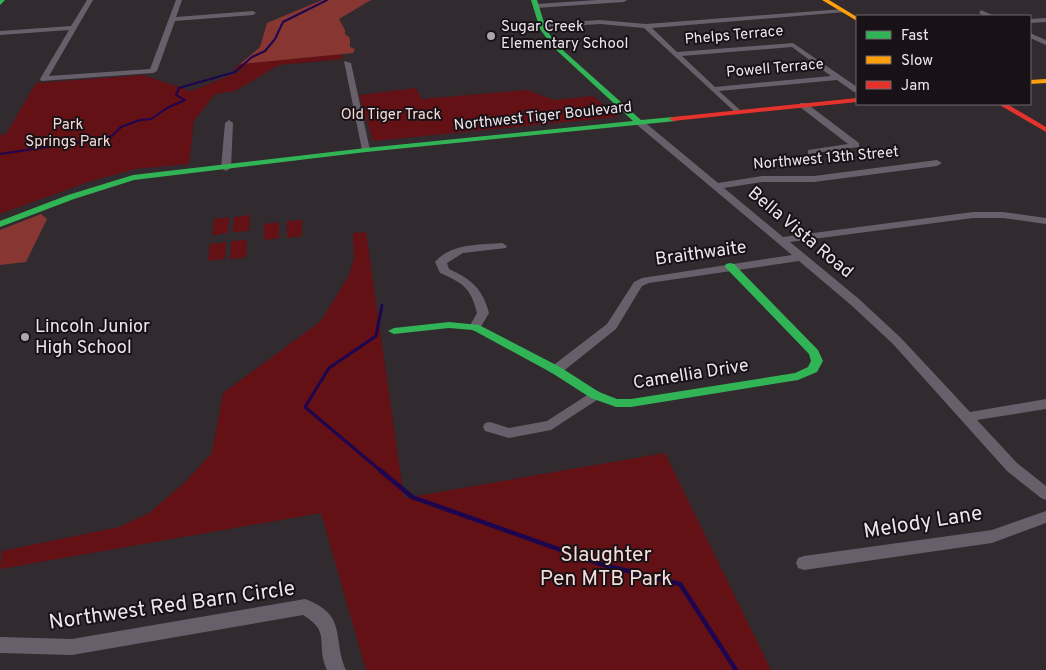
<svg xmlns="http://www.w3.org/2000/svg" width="1046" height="670" font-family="Overpass,sans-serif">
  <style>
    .green { fill: #631115 }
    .forest { fill: #883632 }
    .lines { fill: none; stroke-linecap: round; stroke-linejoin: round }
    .stream-far3 { stroke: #1e054f; stroke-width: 2 }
    .stream-far2 { stroke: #1e054f; stroke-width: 2.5 }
    .stream-far1 { stroke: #1e054f; stroke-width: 3 }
    .stream { stroke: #1e054f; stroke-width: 4.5 }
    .street { fill: #67606a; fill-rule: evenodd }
    .fast { fill: #30b455; fill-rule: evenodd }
    .slow { fill: #ff9f0a; fill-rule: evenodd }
    .jam { fill: #e5322d; fill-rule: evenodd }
    .poi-dot { fill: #aca4aa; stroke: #181216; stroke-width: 2 }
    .labels { text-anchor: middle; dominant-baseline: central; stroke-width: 4; stroke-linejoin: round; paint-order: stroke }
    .far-poi-label { font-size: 15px; fill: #eee5ec; stroke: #181216; text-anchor: start }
    .far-street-label { font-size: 15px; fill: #eee5ec; stroke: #181216 }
    .far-park-label { font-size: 15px; fill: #f7dbd7; stroke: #181216 }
    .street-label { font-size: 18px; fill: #eee5ec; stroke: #181216 }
    .poi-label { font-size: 18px; fill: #eee5ec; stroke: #181216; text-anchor: start }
    .near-street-label { font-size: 21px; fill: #eee5ec; stroke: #181216 }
    .near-park-label { font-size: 21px; fill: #f7dbd7; stroke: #181216 }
  </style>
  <rect width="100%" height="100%" fill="#312a2f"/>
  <path class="green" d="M341 54 343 59 279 65 235 91 215 94 194 121 189 164 136 169 91 181 0 214V135L6 134 36 83 143 75 191 91 244 70 232 71 240 64Z
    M416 88 421 99 527 90 554 100 593 96 618 117 373 141 359 95Z
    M250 215 249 231 233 232 234 217Z
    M229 217 228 233 212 235 214 219Z
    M302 220V236L287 238V221Z
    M279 222V238L264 240V224Z
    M366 232 404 498 665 453 771 670H366L321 513 0 569 2 551 119 527 149 513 184 483 212 453 223 393 321 321 349 275 354 258 353 233Z
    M247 240 246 257 230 259 231 241Z
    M226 242 225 259 208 261 210 244Z"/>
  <path class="forest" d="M322 0H371L339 19 345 30V34L350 38V47L355 49 353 53 240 64 260 47 267 23Z
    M41 214 47 219 26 262 0 265V230Z"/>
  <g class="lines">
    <path class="stream-far3" d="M0 154 101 139 112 136 121 127 140 120 151 119 167 108 185 100 176 95 179 88 235 72 252 57 265 51 275 39 283 22 327 0"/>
    <path class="stream-far2" d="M381 312 382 305"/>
    <path class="stream-far1" d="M381 310 376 336 329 368 305 407 381 471"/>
    <path class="stream" d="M380 470 412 497 600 564 680 584 736 670"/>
    <path class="street" d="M87 0H93L49 76 150 69 176 0H182L176 17 253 11 256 13 253 15 175 21 157 71 153 73 41 81 40 79 69 30 0 35V31L71 26Z
      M597 0H627L624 2 536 8 533 6 536 4Z
      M843 9 845 12 652 28 677 52 793 43 857 87V92H854L837 80 719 91 740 110V114H737L644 28 600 24 542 28 539 26 542 24 600 20 646 24ZM792 47 831 76 715 87 682 56Z
      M981 10 992 15 993 16H985L979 13Z
      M1046 18V22L1030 23V19Z
      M1030 33 1046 40V45L1030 38Z
      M344 61 351 63 370 150 369 152 362 150Z
      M800 103H806L859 143V147L808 154V150L848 144 800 107Z
      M229 120 233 123 231 168 226 171 221 168 225 123Z
      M636 120H642L718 183 762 176H814L937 160 942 163 937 166 814 182H762L724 188 783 237 973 212H1003L1046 218V224L1003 218H973L790 242 859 299 901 338 970 412 1046 399V409L977 420 1017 463 1046 486V500L1041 498 1007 471 893 344 851 305 799 261 649 283 642 286 616 329 561 373H551L549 370 551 367 607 324 634 282 642 278 792 255 636 124Z
      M502 243 507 246 506 248 463 253 447 263 449 269C471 279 483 289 489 313L479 330 475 331 471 330 469 327 477 313C471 288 463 283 440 273L435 262C451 243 480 245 502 243Z
      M595 390 600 392 602 395 600 398 551 430 509 438 485 431 483 427 485 423 490 422 509 428 547 421Z
      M1046 511V523L992 543 804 570 798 568 796 563 798 558 804 556 992 530Z
      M305 599C348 615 332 638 346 670H327C315 644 332 632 303 615L72 655 0 653V637L72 639Z"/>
    <path class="fast" d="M0 0H5L0 5Z
      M531 0H537L546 29 557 45 641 120 673 117 677 119 676 121 366 152 134 180 74 199 0 227V221L68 195 133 175 366 148 633 121 553 47 540 29Z
      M730 263 734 264 818 350 823 361 817 372 798 380 631 407H616L591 398 552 373 473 330 449 328 394 334 388 331 394 328 449 322 479 325 560 367 599 392 617 399H631L795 373 808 367 811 361 809 354 726 268 725 266 726 264Z"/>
    <path class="slow" d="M822 0H829L857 17V21Z
      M1046 79V83L1030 84V80Z"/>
    <path class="jam" d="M857 98V102L673 121 669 119 673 117Z
      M998 104H1007L1046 127V132Z"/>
  </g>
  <g class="poi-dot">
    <circle cx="491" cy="36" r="5"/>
    <circle cx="25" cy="337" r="5"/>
  </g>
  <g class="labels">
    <g class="far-poi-label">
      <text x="501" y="27">Sugar Creek<tspan x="501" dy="17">Elementary School</tspan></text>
    </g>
    <g class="far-street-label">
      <text transform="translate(734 36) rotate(-5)">Phelps Terrace</text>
      <text transform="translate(775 69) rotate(-5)">Powell Terrace</text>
      <text transform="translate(543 117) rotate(-6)">Northwest Tiger Boulevard</text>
      <text transform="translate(826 159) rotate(-5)">Northwest 13th Street</text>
    </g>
    <g class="far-park-label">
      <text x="391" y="115">Old Tiger Track</text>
      <text x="68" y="125">Park<tspan x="68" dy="17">Springs Park</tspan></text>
    </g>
    <g class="street-label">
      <text transform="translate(800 233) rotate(40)">Bella Vista Road</text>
      <text transform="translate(701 254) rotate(-8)">Braithwaite</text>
      <text transform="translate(691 375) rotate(-9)">Camellia Drive</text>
    </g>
    <g class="poi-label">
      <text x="35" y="327">Lincoln Junior<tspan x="35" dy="21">High School</tspan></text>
    </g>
    <g class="near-street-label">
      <text transform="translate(923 523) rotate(-9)">Melody Lane</text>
      <text transform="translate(172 606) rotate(-8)">Northwest Red Barn Circle</text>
    </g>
    <g class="near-park-label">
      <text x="606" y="555">Slaughter<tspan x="606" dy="24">Pen MTB Park</tspan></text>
    </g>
  </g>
  <rect x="856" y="15" width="175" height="90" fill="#181216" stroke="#6e666c"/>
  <rect x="866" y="31" width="25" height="8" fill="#30b455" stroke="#6e666c"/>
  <text x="901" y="40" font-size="15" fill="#eee5ec">Fast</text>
  <rect x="866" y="56" width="25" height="8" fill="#ff9f0a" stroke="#6e666c"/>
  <text x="901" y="65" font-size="15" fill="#eee5ec">Slow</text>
  <rect x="866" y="81" width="25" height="8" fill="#e5322d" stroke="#6e666c"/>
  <text x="901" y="90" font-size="15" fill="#eee5ec">Jam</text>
</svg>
